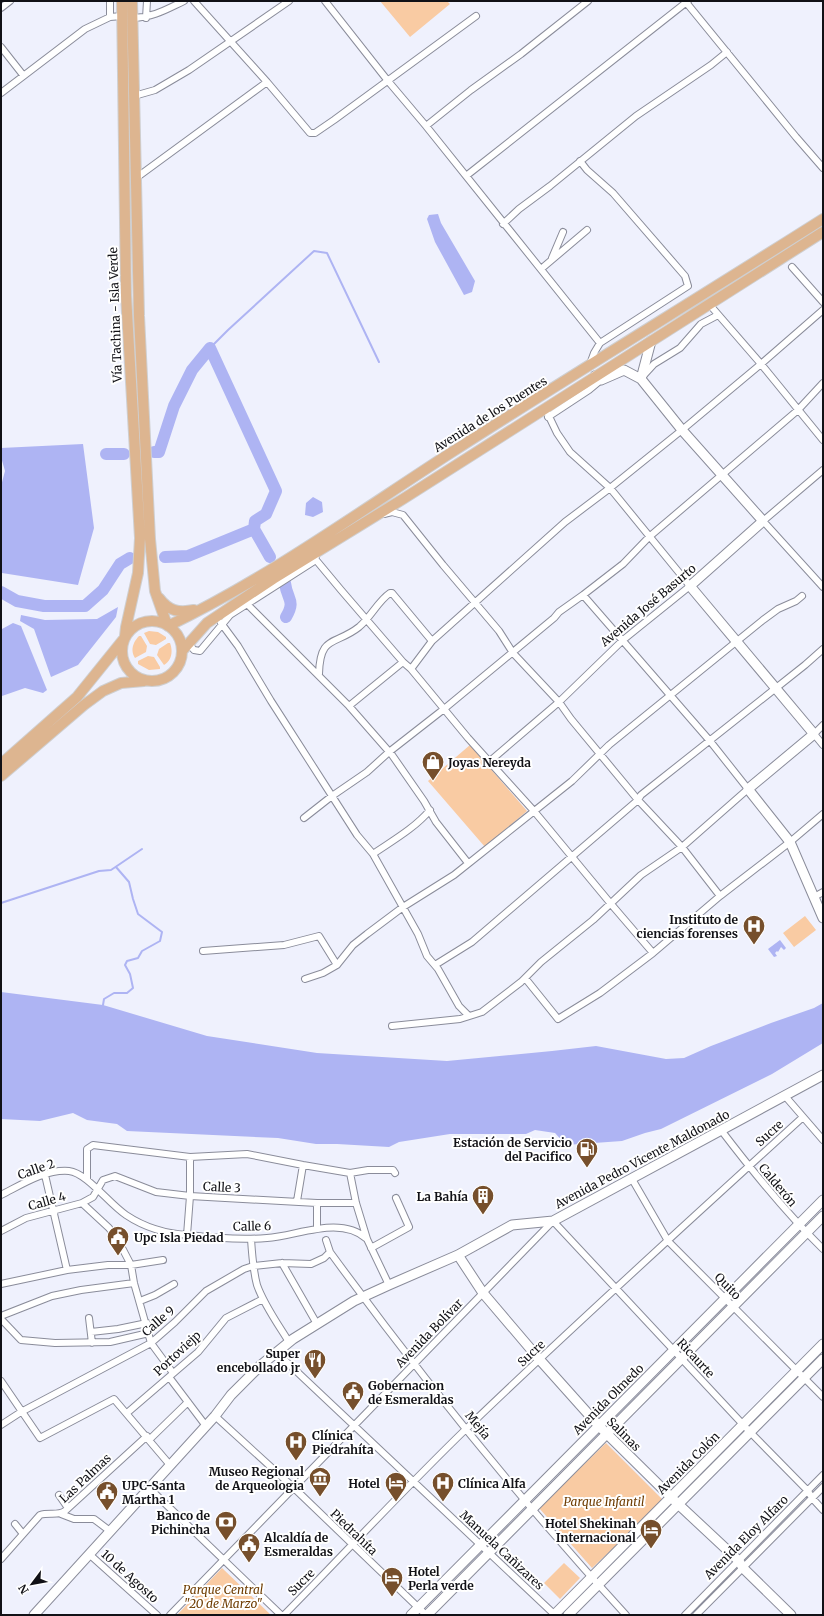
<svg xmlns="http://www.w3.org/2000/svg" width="824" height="1616" font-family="Merriweather,serif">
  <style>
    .green { fill: #f9cba3 }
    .water { fill: #aeb4f3 }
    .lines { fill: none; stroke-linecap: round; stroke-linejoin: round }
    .stream { stroke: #aeb4f3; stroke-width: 2 }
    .river { stroke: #aeb4f3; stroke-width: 12 }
    .street-casing { stroke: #8a8c9a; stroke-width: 8 }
    .secondary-casing { stroke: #8a8c9a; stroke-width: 11 }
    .primary-casing { stroke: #cfcfd0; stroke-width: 12 }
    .street { stroke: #fff; stroke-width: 6 }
    .secondary { stroke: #fff; stroke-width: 9 }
    .primary { stroke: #ddb590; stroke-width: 10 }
    .labels { text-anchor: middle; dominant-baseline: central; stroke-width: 4; stroke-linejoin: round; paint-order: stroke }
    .street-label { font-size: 12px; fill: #111116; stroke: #fff }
    .poi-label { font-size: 12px; font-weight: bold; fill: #111116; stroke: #fff; text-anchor: start }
    .park-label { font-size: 12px; font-style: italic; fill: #6e3c00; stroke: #fff }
  </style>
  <rect width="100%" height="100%" fill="#eff1fd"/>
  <path class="green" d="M380 1H447L450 4 410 37Z
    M149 631 158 632 166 637V639L156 645 150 644 144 633Z
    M139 636H141L147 646 146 652 135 658C130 651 133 642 139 636Z
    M168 643H170C173 651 172 660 164 665L157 655 159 649Z
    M148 656 154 657 160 667V669L149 670 138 664V661Z
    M470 745 527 811 485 847 428 781Z
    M805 916 816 930 794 947 783 933Z
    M606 1443 664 1501 592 1568 539 1508Z
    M564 1563 580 1578 560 1599 544 1583Z
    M222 1568 271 1615H177Z"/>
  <path class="water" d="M438 214 441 223 475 281 472 292 464 295 435 242 427 219 429 215Z
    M83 444 94 528 78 585 2 573 1 571V486L5 471 1 457V448Z
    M313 497 322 502 323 512 313 517 305 515 306 503Z
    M118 607 116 617 78 665 51 677 34 629 20 621 21 615 45 620 97 619Z
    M13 623 21 626 47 690 43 693 25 688 2 696 1 694V632L2 629Z
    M780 940 786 948 784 950 781 947 778 952 777 951 775 953 777 956 774 957 768 949Z
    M1 992 103 1005 207 1036 317 1053 447 1061 552 1051 596 1046 666 1059 684 1058 711 1046 771 1023 814 1008 823 1003V1043L772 1074 661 1129 645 1133 622 1141 566 1145 555 1133 535 1130 526 1134H450L399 1142 389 1147 337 1144H316L278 1138 127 1131 117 1124 87 1120 73 1113 40 1121 1 1119Z"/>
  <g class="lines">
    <path class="stream" d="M210 348 228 330 314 251 327 253 379 362
      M1 903 99 871 111 870 142 849
      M103 1005 104 999 114 993H127L133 988 130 974 125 965 127 961 138 958 142 951 160 941 162 932 138 914 133 899 129 882 116 867"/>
    <path class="river" d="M154 452H159L174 406 192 370 210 348 276 491 266 514 255 521 254 529 270 557
      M106 454H124
      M165 557 188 556 254 529
      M285 583C287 600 296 600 286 617
      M1 592 17 601 44 606H85L103 590 120 564 130 558"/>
    <g class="street-casing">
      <path id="street" d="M110 1V17
        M194 1 267 82 310 133H315L334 120 476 16
        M325 1 388 81 426 126 600 343
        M685 1 796 137 823 168
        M1 8 10 1
        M133 18C154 17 165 10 184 1
        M146 18 147 1
        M1 47 23 75
        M1 93 85 29 110 17 122 16
        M134 96 155 90 189 70 289 1
        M426 126 471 90 521 54 588 1
        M580 161 587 170 613 193 685 276 688 286 600 343 594 353 590 364
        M466 176 688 1
        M136 178 267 82
        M503 224 519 209 550 186 636 116 711 65 727 52
        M552 258 563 232
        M792 267 823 302
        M541 269 587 230
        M709 304 761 364 823 440
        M643 376 654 364 680 348 701 324 718 315
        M548 417 589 390 601 380
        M823 470 763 521 823 587
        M384 514 392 512 403 515 443 565 499 631 513 653 559 702 571 719 638 800 682 847 720 896
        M315 554 316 560 341 590 403 662 411 669 468 738 534 811 611 904 653 953
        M247 604 349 706 403 662
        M221 623 238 646 271 701 332 796 367 772 389 752 444 709 554 618 559 612 583 595 623 564 649 537 798 410 823 383
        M188 643 194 650 200 651 230 615 316 560
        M411 669 432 641 565 522 610 488 682 430 761 364 823 310
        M319 674C320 634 335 646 359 627 371 617 378 601 390 593H392L432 641
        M349 706 392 755 424 801 436 822 468 863
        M823 725 814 734 823 745
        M490 761 559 702 623 640 690 586 610 488 570 452 557 433 545 408
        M304 818 332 796 357 835 373 854 418 934 427 956 438 969 459 1006 469 1016
        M373 854C392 841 415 828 430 810
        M814 897 823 892
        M203 951 284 945 319 936 337 965
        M435 965 472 942 638 800 641 795 805 665 823 649
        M525 978 558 1019 600 993 653 953 720 896 790 842 823 814
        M305 979 323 973 337 965 353 945 367 934 403 907 454 875 572 781 609 745 763 620 778 609 796 601 802 596
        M392 1026 460 1019 482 1012 521 982 541 962 593 920 641 875 682 847 748 789 710 741 583 595
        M785 1096 823 1140
        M721 1130C753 1172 786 1213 823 1249
        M350 1173 368 1170H393L395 1173
        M45 1175 67 1270
        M87 1179V1149L93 1145 190 1157 247 1154 303 1165 350 1173 356 1203 367 1239 389 1285
        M632 1179 668 1241 823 1397
        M1 1195C21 1185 45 1169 69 1171 87 1173 109 1204 126 1215 144 1227 167 1234 189 1235 214 1238 242 1240 267 1238 298 1236 340 1215 367 1239
        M297 1201 303 1165
        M82 1203 109 1228 119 1242 131 1265 134 1283 151 1343 173 1373
        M317 1229V1203
        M1 1231 26 1218 82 1203 93 1197 103 1180 115 1176 156 1192 190 1196 317 1203H356
        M187 1235 190 1196V1157
        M251 1239C252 1254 253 1270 257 1285 264 1305 278 1324 289 1342
        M326 1240 330 1252C422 1378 520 1500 626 1615
        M371 1248 409 1227 396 1198
        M282 1263 317 1324
        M1 1284 67 1270 108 1265H131L163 1260
        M140 1301 155 1295 174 1284
        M1 1316 52 1296 81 1290 134 1283
        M89 1318 92 1343
        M1 1319 21 1340 55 1343 110 1342 149 1333
        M91 1332 118 1329 147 1323
        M276 1352 555 1615
        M169 1377 206 1426
        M1 1381 40 1438 114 1399 170 1465
        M127 1413 198 1352 226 1318 263 1299
        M215 1416 294 1488 426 1615
        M1 1425 21 1412 151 1343 175 1322 206 1291 244 1269 253 1266 282 1263 311 1264 324 1258 330 1252
        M149 1440 188 1402
        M149 1488 281 1615
        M59 1495 68 1508
        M61 1514 74 1519H94L110 1531
        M15 1524 23 1534
        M89 1554 157 1615
        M1 1559 40 1515C49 1512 58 1516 65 1511L147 1436
        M170 1615 553 1221 750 1432 808 1491 812 1498 823 1510
        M284 1615C345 1553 404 1489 466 1429 576 1323 690 1220 803 1117
        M685 1615 823 1475
        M696 1615 823 1487"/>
    </g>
    <g class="secondary-casing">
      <path id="secondary" d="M595 376 601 380 624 370 641 379 682 430 763 521 690 586 814 734 748 789 790 842 823 918
        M641 379 651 341
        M458 1255 483 1293 540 1360 599 1426 678 1504 739 1561 743 1568 791 1615
        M34 1615 215 1416 231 1395 261 1365 293 1339 354 1301 389 1285 458 1255 512 1225 553 1221 823 1075
        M411 1615 823 1200
        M427 1615 823 1216
        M554 1615 823 1344
        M568 1615 823 1359"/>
    </g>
    <g class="primary-casing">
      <path id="primary" d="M122 1 126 295 140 538 138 573 126 627 125 636
        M132 1 139 316 150 539 155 591 167 625
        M159 598C169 611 178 613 194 610
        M122 651a30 30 0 1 1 60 0a30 30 0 1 1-60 0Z
        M168 626C268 578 359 512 452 452 575 373 700 297 823 219
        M182 651 207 623 273 579 403 499 823 232
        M1 764 77 697 123 640
        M1 776 84 705 103 691 121 683 144 681"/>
    </g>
    <use href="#street" class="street"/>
    <use href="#secondary" class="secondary"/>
    <use href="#primary" class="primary"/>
  </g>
  <defs>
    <g id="shop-pin" transform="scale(1.15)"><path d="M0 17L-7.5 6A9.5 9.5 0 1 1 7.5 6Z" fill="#764f2c" stroke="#fff"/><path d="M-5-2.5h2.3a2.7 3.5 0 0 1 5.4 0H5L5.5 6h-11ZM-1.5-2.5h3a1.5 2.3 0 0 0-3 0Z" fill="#fff"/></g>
    <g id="hospital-pin" transform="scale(1.15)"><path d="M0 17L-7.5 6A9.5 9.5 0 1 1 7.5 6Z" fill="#764f2c" stroke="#fff"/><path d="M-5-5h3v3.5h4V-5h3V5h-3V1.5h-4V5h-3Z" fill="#fff"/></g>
    <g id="fuel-pin" transform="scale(1.15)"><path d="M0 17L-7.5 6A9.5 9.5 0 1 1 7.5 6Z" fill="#764f2c" stroke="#fff"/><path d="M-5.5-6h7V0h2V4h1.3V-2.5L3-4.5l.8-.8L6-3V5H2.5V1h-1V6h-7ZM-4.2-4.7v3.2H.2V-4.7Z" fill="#fff"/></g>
    <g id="building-pin" transform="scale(1.15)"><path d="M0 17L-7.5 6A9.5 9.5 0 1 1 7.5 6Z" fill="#764f2c" stroke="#fff"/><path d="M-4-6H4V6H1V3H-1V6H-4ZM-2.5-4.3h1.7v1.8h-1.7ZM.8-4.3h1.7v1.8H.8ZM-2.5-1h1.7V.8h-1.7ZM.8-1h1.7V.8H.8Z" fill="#fff"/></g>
    <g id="civic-pin" transform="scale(1.15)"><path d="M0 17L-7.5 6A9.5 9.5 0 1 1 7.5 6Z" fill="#764f2c" stroke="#fff"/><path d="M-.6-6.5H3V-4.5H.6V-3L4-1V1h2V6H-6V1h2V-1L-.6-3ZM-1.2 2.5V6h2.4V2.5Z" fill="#fff"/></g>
    <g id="restaurant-pin" transform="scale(1.15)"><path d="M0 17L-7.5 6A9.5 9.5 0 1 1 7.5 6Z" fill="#764f2c" stroke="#fff"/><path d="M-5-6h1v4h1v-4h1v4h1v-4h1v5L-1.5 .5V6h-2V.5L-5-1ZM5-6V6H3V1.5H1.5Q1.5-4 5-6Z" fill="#fff"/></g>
    <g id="museum-pin" transform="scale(1.15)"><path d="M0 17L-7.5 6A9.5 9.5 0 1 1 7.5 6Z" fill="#764f2c" stroke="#fff"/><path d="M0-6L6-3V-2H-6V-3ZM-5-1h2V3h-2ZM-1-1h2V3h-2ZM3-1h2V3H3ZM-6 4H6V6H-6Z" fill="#fff"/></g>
    <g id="hotel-pin" transform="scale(1.15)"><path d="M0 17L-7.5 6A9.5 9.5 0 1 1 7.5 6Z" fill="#764f2c" stroke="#fff"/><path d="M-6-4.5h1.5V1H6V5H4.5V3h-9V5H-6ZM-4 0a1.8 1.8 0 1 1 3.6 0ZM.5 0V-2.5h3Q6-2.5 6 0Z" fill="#fff"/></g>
    <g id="bank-pin" transform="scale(1.15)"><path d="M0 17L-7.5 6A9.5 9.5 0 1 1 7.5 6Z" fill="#764f2c" stroke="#fff"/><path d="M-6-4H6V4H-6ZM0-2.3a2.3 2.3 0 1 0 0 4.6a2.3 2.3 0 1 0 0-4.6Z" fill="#fff"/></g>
  </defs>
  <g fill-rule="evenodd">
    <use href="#shop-pin" x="433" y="762"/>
    <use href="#hospital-pin" x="754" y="926"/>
    <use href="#fuel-pin" x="587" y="1149"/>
    <use href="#building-pin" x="483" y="1196"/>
    <use href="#civic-pin" x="118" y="1237"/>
    <use href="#restaurant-pin" x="315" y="1360"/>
    <use href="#civic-pin" x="353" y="1392"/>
    <use href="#hospital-pin" x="296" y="1442"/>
    <use href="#museum-pin" x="320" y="1478"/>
    <use href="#hotel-pin" x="396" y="1483"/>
    <use href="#hospital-pin" x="443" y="1483"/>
    <use href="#civic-pin" x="107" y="1492"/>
    <use href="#bank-pin" x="226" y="1522"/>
    <use href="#hotel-pin" x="651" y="1530"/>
    <use href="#civic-pin" x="249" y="1544"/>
    <use href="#hotel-pin" x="392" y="1578"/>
  </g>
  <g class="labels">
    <g class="street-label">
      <text transform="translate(115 315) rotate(-92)">Vía Tachina - Isla Verde</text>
      <text transform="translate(490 414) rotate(-32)">Avenida de los Puentes</text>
      <text transform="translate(648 605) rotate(-40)">Avenida José Basurto</text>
      <text transform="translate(769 1133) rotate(-42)">Sucre</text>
      <text transform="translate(642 1159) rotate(-28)">Avenida Pedro Vicente Maldonado</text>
      <text transform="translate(36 1169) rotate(-19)">Calle 2</text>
      <text transform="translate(778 1185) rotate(50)">Calderón</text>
      <text transform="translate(222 1187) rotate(3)">Calle 3</text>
      <text transform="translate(47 1201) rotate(-16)">Calle 4</text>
      <text transform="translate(252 1226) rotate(-1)">Calle 6</text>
      <text transform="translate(728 1286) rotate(46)">Quito</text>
      <text transform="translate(158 1321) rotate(-41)">Calle 9</text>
      <text transform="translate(429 1333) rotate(-46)">Avenida Bolívar</text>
      <text transform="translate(177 1353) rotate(-43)">Portoviejp</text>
      <text transform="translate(531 1353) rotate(-43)">Sucre</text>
      <text transform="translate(696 1358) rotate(47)">Ricaurte</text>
      <text transform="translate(608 1399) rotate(-45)">Avenida Olmedo</text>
      <text transform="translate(478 1425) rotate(51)">Mejía</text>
      <text transform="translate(624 1434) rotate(45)">Salinas</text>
      <text transform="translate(688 1463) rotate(-45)">Avenida Colón</text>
      <text transform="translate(85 1478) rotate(-43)">Las Palmas</text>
      <text transform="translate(354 1532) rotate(44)">Piedrahíta</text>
      <text transform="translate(746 1537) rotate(-45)">Avenida Eloy Alfaro</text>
      <text transform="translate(502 1550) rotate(43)">Manuela Cañizares</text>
      <text transform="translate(130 1576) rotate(42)">10 de Agosto</text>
      <text transform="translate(301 1582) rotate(-45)">Sucre</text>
    </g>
    <g class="poi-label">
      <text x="448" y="762">Joyas Nereyda</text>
      <text x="738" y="919" text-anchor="end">Instituto de<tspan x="738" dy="14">ciencias forenses</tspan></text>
      <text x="572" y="1142" text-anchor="end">Estación de Servicio<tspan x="572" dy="14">del Pacifico</tspan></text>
      <text x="468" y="1196" text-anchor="end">La Bahía</text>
      <text x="134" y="1237">Upc Isla Piedad</text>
      <text x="300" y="1353" text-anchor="end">Super<tspan x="300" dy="14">encebollado jr</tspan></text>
      <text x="368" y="1385">Gobernacion<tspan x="368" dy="14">de Esmeraldas</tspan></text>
      <text x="312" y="1435">Clínica<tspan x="312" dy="14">Piedrahíta</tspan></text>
      <text x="304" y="1471" text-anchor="end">Museo Regional<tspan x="304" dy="14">de Arqueologia</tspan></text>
      <text x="380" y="1483" text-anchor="end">Hotel</text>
      <text x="458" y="1483">Clínica Alfa</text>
      <text x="122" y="1485">UPC-Santa<tspan x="122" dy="14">Martha 1</tspan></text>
      <text x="210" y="1515" text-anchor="end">Banco de<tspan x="210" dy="14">Pichincha</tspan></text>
      <text x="636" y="1523" text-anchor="end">Hotel Shekinah<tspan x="636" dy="14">Internacional</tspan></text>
      <text x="264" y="1537">Alcaldía de<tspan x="264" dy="14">Esmeraldas</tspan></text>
      <text x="408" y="1571">Hotel<tspan x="408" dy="14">Perla verde</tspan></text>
    </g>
    <g class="park-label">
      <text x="604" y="1501">Parque Infantil</text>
      <text x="223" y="1589">Parque Central<tspan x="223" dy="14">"20 de Marzo"</tspan></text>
    </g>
  </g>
  <rect width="824" height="1616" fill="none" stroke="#111116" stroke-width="4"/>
  <g transform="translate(32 1584) rotate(238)" stroke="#ffffff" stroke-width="3" paint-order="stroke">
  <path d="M0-3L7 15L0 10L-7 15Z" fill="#111116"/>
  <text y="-6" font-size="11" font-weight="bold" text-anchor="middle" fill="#111116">N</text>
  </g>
</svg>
